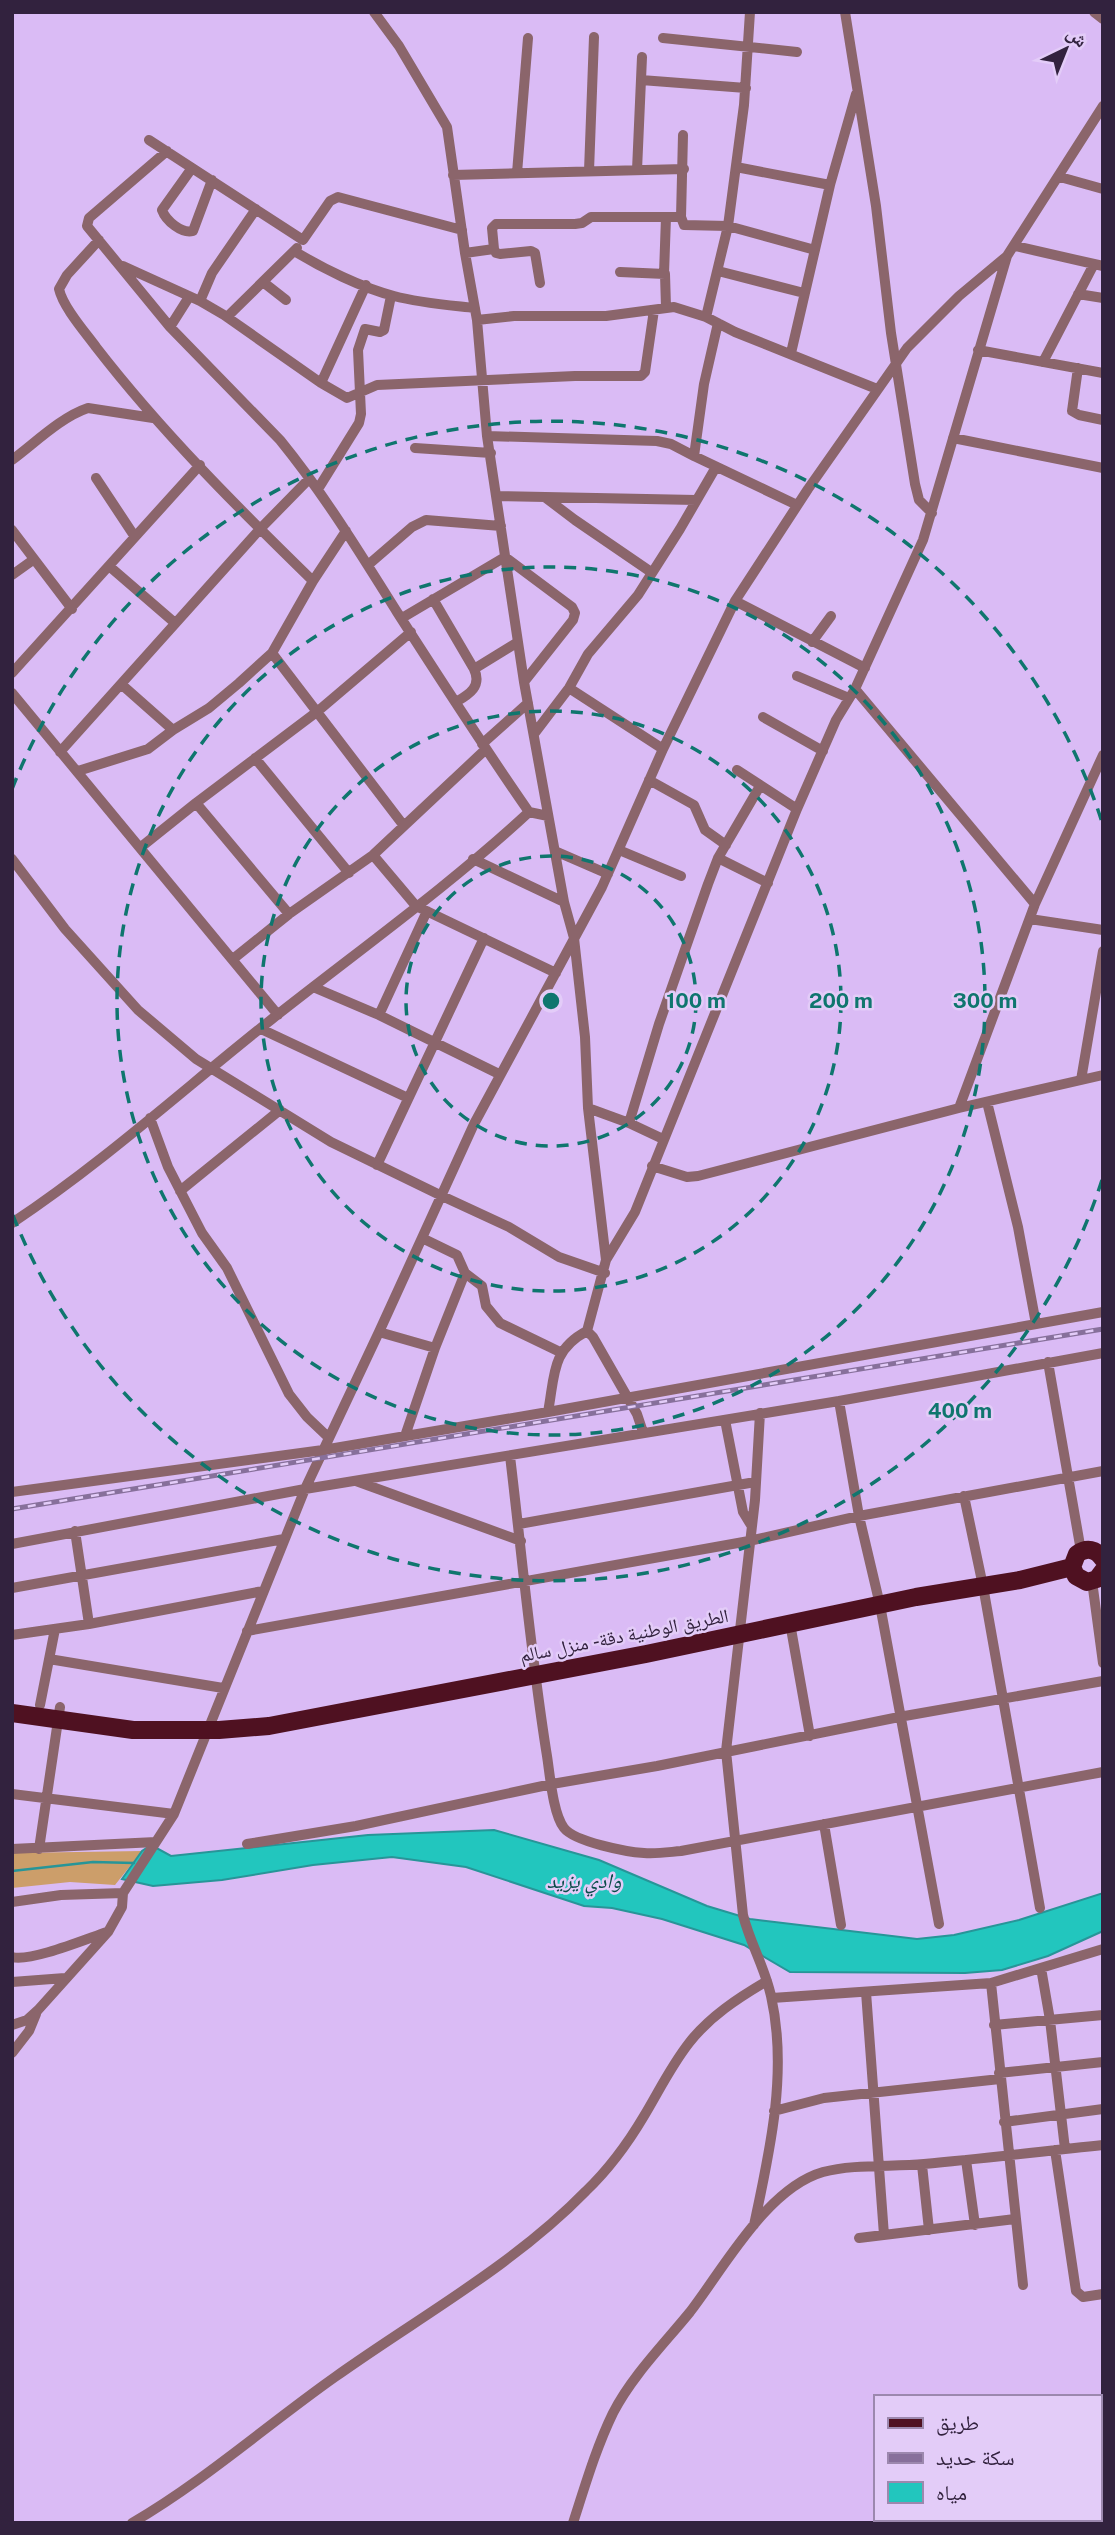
<svg xmlns="http://www.w3.org/2000/svg" width="1115" height="2535" font-family="'Public Sans','Noto Naskh Arabic',sans-serif">
  <style>
    .green { fill: #cc9e6a }
    .water { fill: #22c6be; stroke: #279598; stroke-width: 2 }
    .lines { fill: none; stroke-linecap: round; stroke-linejoin: round }
    .stream { stroke: #279598; stroke-width: 2.5 }
    .minor { stroke: #8b656b; stroke-width: 10 }
    .primary { stroke: #4f1121; stroke-width: 18 }
    .rail-casing { stroke: #87709b; stroke-width: 5 }
    .rail { stroke: #e3ccf8; stroke-width: 2.5; stroke-dasharray: 8; stroke-linecap: butt }
    .ring { fill: none; stroke: #0f766e; stroke-width: 3.5; stroke-dasharray: 12 9 }
    .labels { text-anchor: middle; dominant-baseline: central; stroke-width: 5; stroke-linejoin: round; paint-order: stroke }
    .street-label { font-size: 19px; fill: #32223e; stroke: #e3ccf8 }
    .water-label { font-size: 21px; font-style: italic; fill: #094c49; stroke: #e3ccf8 }
    .centre { fill: #0f766e; stroke: #e3ccf8; stroke-width: 3.5 }
    .ring-label { font-size: 21px; text-anchor: middle; font-weight: bold; fill: #0f766e; stroke: #e3ccf8; stroke-width: 5; stroke-linejoin: round; paint-order: stroke }
  </style>
  <rect width="100%" height="100%" fill="#dabbf5"/>
  <path class="green" d="M142 1851 115 1885 70 1882 12 1888V1853Z"/>
  <path class="water" d="M494 1830 599 1860 707 1906 750 1919 917 1939 954 1935 1019 1920 1103 1893V1931L1048 1956 1002 1970 965 1973 790 1972 744 1945 662 1919 612 1908 584 1906 466 1867 392 1857 313 1865 222 1880 153 1886 122 1879 142 1851 151 1845 171 1856 368 1835Z"/>
  <g class="lines">
    <path class="stream" d="M12 1871 93 1862 134 1863"/>
    <path class="minor" d="M374 12 399 46 447 127 465 253 477 320 487 436 524 682 564 902 574 938 585 1037 588 1108 606 1260
      M845 12 876 206 891 333 915 484 919 500 932 513
      M1094 12 1103 19
      M663 38 797 52
      M641 80 746 88
      M683 135 681 217 684 225 728 226 815 250
      M149 140 303 240 330 201 338 197 462 230
      M167 151 89 218 87 226 170 327 280 440C324 494 360 553 397 612 440 679 483 746 529 812
      M736 167 830 185
      M192 168 162 210C166 221 182 234 193 231L212 180
      M637 170 642 57
      M589 171 594 37
      M517 173 528 38
      M453 175 684 169
      M1060 177 1103 189
      M99 240 67 275 59 289C63 307 85 332 96 347 161 431 237 507 313 581
      M1015 246 1103 266
      M494 249 496 253 500 254 531 251 535 253 540 283
      M294 251C322 268 362 288 394 296 420 303 448 305 475 308
      M465 253 494 249 492 228 496 224H575L582 223 591 217H681
      M123 266 200 301 224 315 321 383 347 398 377 385 575 376H641L645 372 654 310
      M718 271 804 293
      M620 272 665 274 666 307
      M664 274 666 217
      M263 282 286 300
      M1078 294 1103 298
      M200 301 212 273 256 209
      M227 317 297 248
      M706 317 728 226 744 105 750 12
      M477 320 514 316H606L674 307 706 317 735 332 877 389
      M718 323 704 384 694 456 797 505
      M170 327 189 297
      M978 350 1103 373
      M791 353 830 185 856 94
      M1043 362 1094 264
      M1078 368 1072 411 1079 415 1103 420
      M321 383 366 285
      M487 436 657 441 671 444 694 456
      M953 438 1103 468
      M415 448 491 453
      M12 460C35 443 61 417 88 408L153 418
      M96 478 135 537
      M318 489 359 423 361 414 358 350 365 329 380 332 384 330 391 296
      M496 496 696 500
      M546 498 575 520 651 572
      M12 530 72 609
      M368 565 412 527 426 520 501 526
      M109 566 175 623
      M12 575 33 560
      M433 599 474 669
      M735 601 865 668
      M402 618 505 557 572 607 575 613 573 620 524 682
      M812 642 831 616
      M272 653 404 826
      M12 673 200 465
      M797 676 849 698
      M121 684 173 730
      M569 688 663 749
      M855 689 1035 904
      M12 693 278 1015
      M456 702C470 694 482 686 474 669L518 642
      M763 717 823 751
      M534 734 569 688 588 654 638 595 680 529 716 467
      M482 744 528 703
      M60 752 260 529 309 479
      M255 758 349 873
      M737 770 797 809
      M78 771 148 749 173 730 209 708 239 683 272 653 313 581 346 531
      M649 780 694 805 705 830 726 845
      M196 803 289 914
      M141 847 196 803 318 711 411 632
      M619 850 681 876
      M555 851 608 874
      M373 855 416 906 556 973
      M718 858 768 883
      M12 859 65 929 138 1010 196 1059 331 1142 442 1196 509 1227 559 1257 605 1273
      M473 859 564 902
      M1030 919 1103 930
      M233 959 289 914 373 855 485 750
      M313 987 379 1015 499 1074
      M379 1015 427 911
      M261 1029 408 1098
      M1081 1080 1103 951
      M987 1102 1018 1227 1036 1324
      M588 1108 629 1123 663 1139
      M959 1108 1035 904 1103 755
      M150 1118 168 1167 202 1233 227 1268 289 1394 307 1417 328 1437
      M629 1123 659 1024 708 884 718 858 760 786
      M377 1165 484 938
      M652 1166 687 1177 698 1176 959 1108 1103 1075
      M180 1191 280 1110
      M12 1223C104 1162 186 1087 272 1019 358 951 449 886 529 812L548 816
      M422 1238 457 1255 465 1273 482 1286 486 1306 500 1323 560 1352
      M379 1332 435 1348
      M1048 1362 1081 1551
      M839 1401 859 1516 880 1605 939 1924
      M548 1412C555 1375 551 1350 587 1331
      M725 1420 743 1512 751 1525
      M643 1432 637 1414 593 1337 587 1331 606 1260 635 1212 797 809 836 720 855 689 923 540 1007 256
      M405 1436 435 1348 465 1273
      M510 1456C522 1556 531 1657 547 1756 550 1775 553 1814 564 1828 575 1842 627 1852 644 1853 657 1854 669 1852 681 1851L1103 1772
      M356 1481 521 1541
      M12 1492 323 1450 548 1412 1103 1312
      M964 1496 983 1586 1040 1908
      M519 1524 755 1482
      M75 1531 89 1624
      M12 1544 305 1489 839 1401 1103 1353
      M1092 1581 1103 1663
      M12 1588 284 1539
      M790 1623 810 1736
      M247 1631 749 1541 859 1516 1103 1471
      M12 1635 89 1624 263 1591
      M49 1659 223 1688
      M40 1705 55 1629
      M12 1794 174 1814
      M824 1824 841 1925
      M247 1844 356 1826 552 1784 657 1766 899 1717 1103 1681
      M12 1849 156 1842
      M39 1849 60 1707
      M12 1902 61 1895 123 1893 174 1814 305 1489 379 1332 474 1124 602 887 663 749 735 601 808 489 907 348 959 296 1007 256 1103 106
      M12 1957C31 1962 86 1939 107 1932
      M1041 1968 1050 2020 1065 2149
      M12 1982 65 1978
      M866 1992 884 2235
      M772 1998 991 1983
      M12 2025 27 2020 38 2010 108 1932 122 1907 123 1893
      M994 2025 1103 2015
      M12 2053 29 2031 36 2014
      M999 2073 1103 2062
      M774 2111 824 2098 1000 2079
      M1004 2122 1103 2109
      M1055 2150 1076 2291 1083 2297 1103 2294
      M966 2160 975 2225
      M922 2165 929 2230
      M754 2225C770 2151 788 2071 771 1996 765 1968 750 1943 743 1915L726 1751 755 1500 760 1413
      M859 2238 1015 2219
      M1023 2285 991 1983 1103 1949
      M132 2523C204 2481 267 2425 335 2377 419 2317 513 2266 586 2191 609 2169 628 2143 644 2116 659 2091 671 2066 689 2043 709 2017 738 1998 767 1981
      M573 2523C585 2486 596 2448 613 2413 632 2376 664 2344 690 2312 724 2268 767 2188 823 2172 853 2164 892 2167 924 2164 983 2159 1043 2151 1103 2145"/>
    <path class="primary" d="M1103 1559C1096 1549 1087 1547 1077 1554L1072 1567 1076 1576 1087 1582 1097 1579 1103 1571
      M12 1713 133 1730H219L269 1726 646 1654 916 1597 1020 1580 1072 1567"/>
    <g class="rail-casing">
      <path id="rail" d="M12 1509 1103 1329"/>
    </g>
    <use href="#rail" class="rail"/>
  </g>
  <g class="ring">
    <circle cx="551" cy="1001" r="145"/>
    <circle cx="551" cy="1001" r="290"/>
    <circle cx="551" cy="1001" r="434"/>
    <path d="M1102 1180A579 579 0 0 1 12 1213M12 789A579 579 0 0 1 1102 822"/>
  </g>
  <g class="labels">
    <g class="street-label">
      <text transform="translate(624 1635) rotate(-11)">الطريق الوطنية دقة - منزل سالم</text>
    </g>
    <g class="water-label">
      <text x="584" y="1880">وادي يزيد</text>
    </g>
  </g>
  <circle cx="551" cy="1001" r="10" class="centre"/>
  <g class="ring-label">
    <text x="696" y="1008">100 m</text>
    <text x="841" y="1008">200 m</text>
    <text x="985" y="1008">300 m</text>
    <text x="960" y="1418">400 m</text>
  </g>
  <rect width="1115" height="2535" fill="none" stroke="#32223e" stroke-width="28"/>
  <rect x="874" y="2395" width="228" height="126" fill="#e3ccf8" stroke="#9c88ae" stroke-width="2"/>
  <rect x="888" y="2418" width="35" height="10" fill="#4f1121" stroke="#9c88ae" stroke-width="2"/>
  <text x="936" y="2430" font-size="21" fill="#32223e">طريق</text>
  <rect x="888" y="2453" width="35" height="10" fill="#87709b" stroke="#9c88ae" stroke-width="2"/>
  <text x="936" y="2465" font-size="21" fill="#32223e">سكة حديد</text>
  <rect x="888" y="2482" width="35" height="21" fill="#22c6be" stroke="#9c88ae" stroke-width="2"/>
  <text x="936" y="2500" font-size="21" fill="#32223e">مياه</text>
  <g transform="translate(1066 49) rotate(43)" stroke="#e3ccf8" stroke-width="5" paint-order="stroke">
  <path d="M0-5L12 26L0 18L-12 26Z" fill="#32223e"/>
  <text y="-10" font-size="19" font-weight="bold" text-anchor="middle" fill="#32223e">ش</text>
  </g>
</svg>
